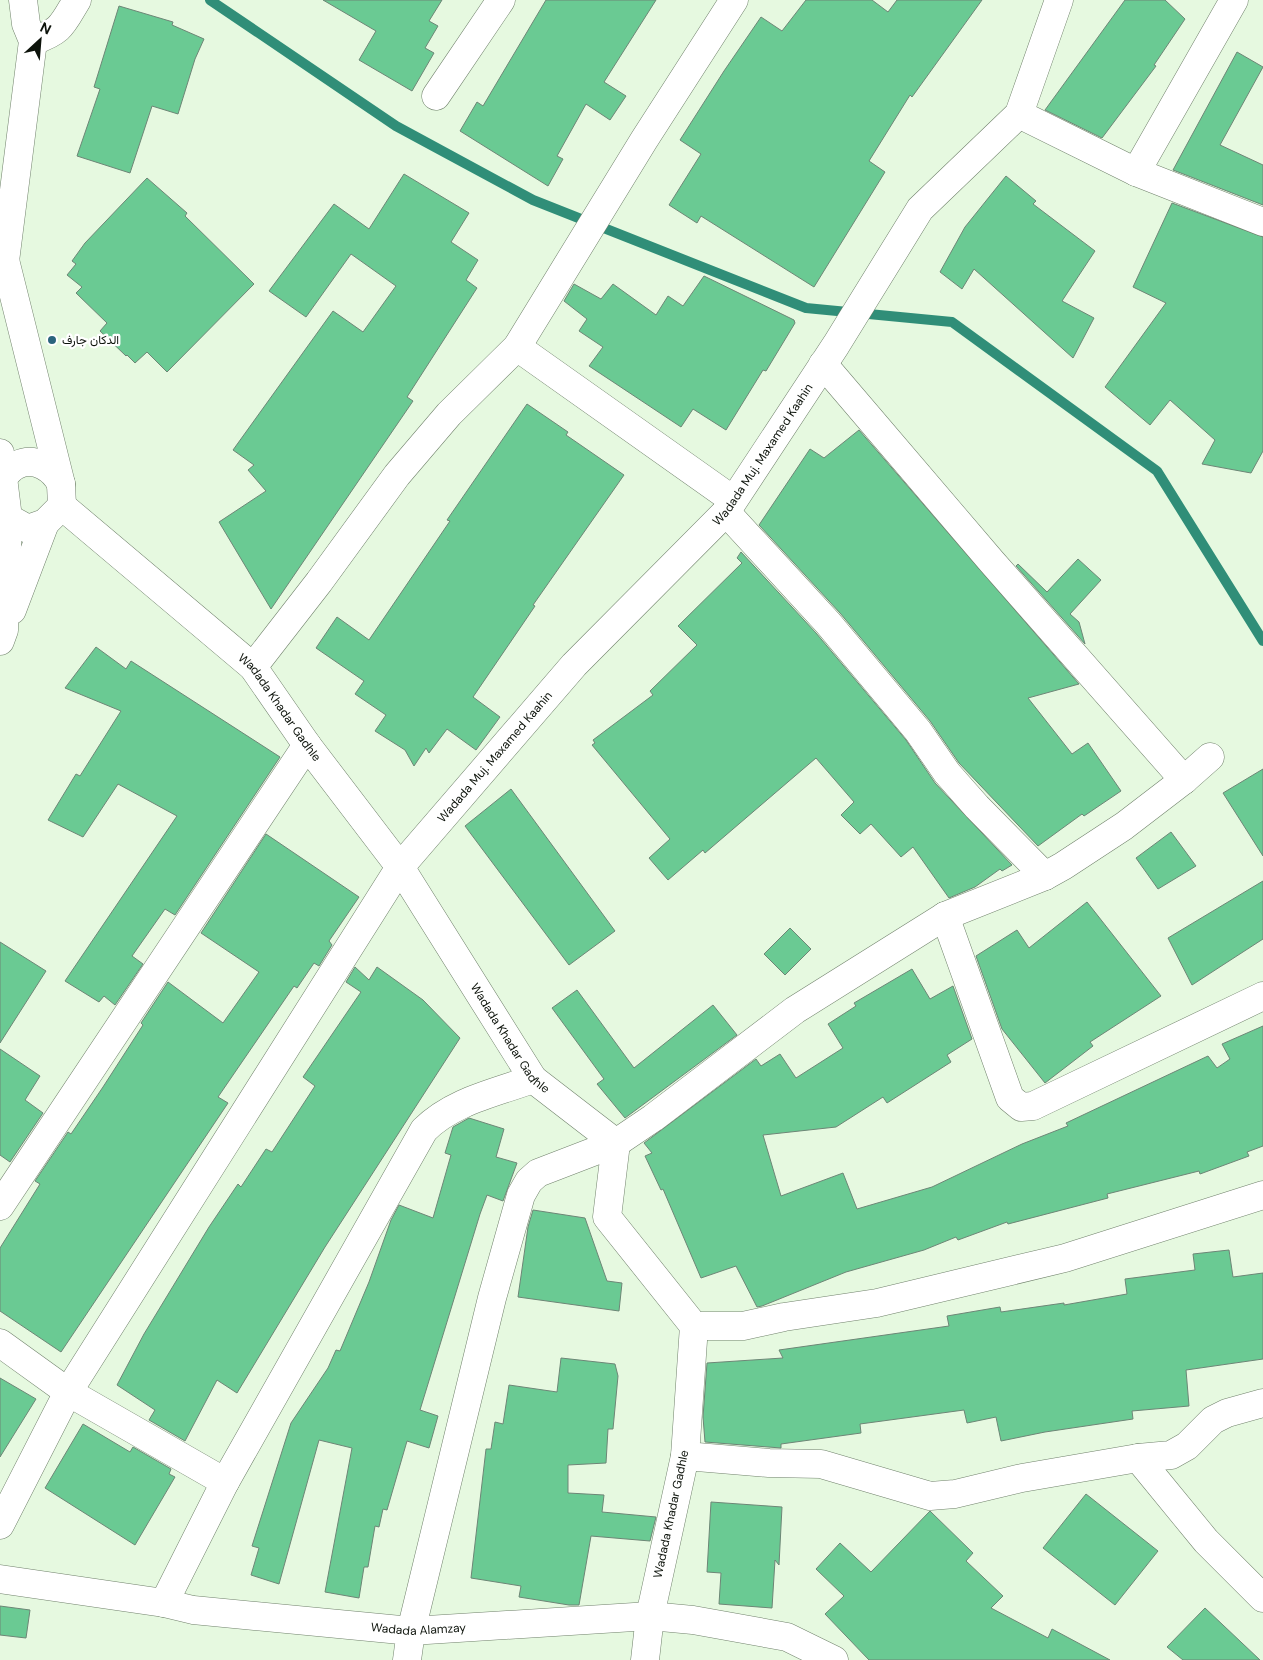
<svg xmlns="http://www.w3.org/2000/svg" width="1263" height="1660" font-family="'DM Sans',Vazirmatn,sans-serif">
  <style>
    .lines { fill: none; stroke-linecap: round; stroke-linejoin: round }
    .stream { stroke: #308e78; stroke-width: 10 }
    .building { fill: #6aca93; stroke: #6d8676 }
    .street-casing { stroke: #71826c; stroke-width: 29 }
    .secondary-casing { stroke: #71826c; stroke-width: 29 }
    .street { stroke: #fff; stroke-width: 28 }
    .secondary { stroke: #fff; stroke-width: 28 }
    .poi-dot { fill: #2a647d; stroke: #fff; stroke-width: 2 }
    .labels { text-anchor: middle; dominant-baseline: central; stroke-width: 4.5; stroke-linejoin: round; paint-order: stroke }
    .poi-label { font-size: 12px; fill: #0d130b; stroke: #fff; text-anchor: start }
    .street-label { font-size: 12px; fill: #0d130b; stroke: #fff }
  </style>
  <rect width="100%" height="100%" fill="#e6f9e0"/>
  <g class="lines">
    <path class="stream" d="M210 0 396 126 533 200 806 308 952 322 1157 471 1263 641"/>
  </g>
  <path class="building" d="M323 0H442L429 21 438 26 425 48 434 53 412 91 359 60 376 31Z
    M546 0H656L604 82 626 96 610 120 586 104 557 156 563 159 548 186 460 131 477 102 483 106Z
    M806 0H872L888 12 897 0H982L912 97 910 95 869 161 885 172 814 287 701 216 697 223 669 205 701 154 680 140 724 71 761 17 782 31Z
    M1125 0H1165L1185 19 1154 65 1156 66 1102 138 1045 110Z
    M119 6 173 22 172 25 204 39 195 59 178 114 152 106 130 173 77 156 100 89 94 87Z
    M1237 52 1263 67 1220 145 1263 165V205L1173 170Z
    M404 174 469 213 451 242 478 260 466 280 477 288 407 397 413 401 271 609 219 522 266 491 248 470 254 465 233 450 333 311 363 332 396 286 351 254 306 317 269 291 334 204 369 229Z
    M1006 176 1036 201 1033 204 1095 251 1062 301 1094 318 1073 358 974 269 962 289 940 272 965 227Z
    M147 178 187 213 185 216 254 284 167 372 147 352 135 363 127 355 126 356 100 331 107 323 76 293 82 287 67 275 76 264 72 261 85 243Z
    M1172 203 1263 237V451L1251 473 1202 464 1215 440 1170 400 1150 425 1105 387 1166 303 1133 287Z
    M704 276 794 320 795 323 766 371 763 370 726 430 693 409 681 427 589 366 603 347 579 331 587 319 564 301 574 284 601 299 613 284 656 315 668 296 683 306Z
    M527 404 568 432 566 435 624 475 533 605 535 606 473 697 500 717 476 750 447 729 429 753 426 748 414 766 405 750 375 731 386 715 355 694 364 681 316 648 337 617 369 640 450 521 447 520Z
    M859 430 1079 684 1028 698 1072 754 1088 743 1121 791 1084 816 1082 814 1038 846 959 763 930 721 840 613 759 525 810 449 824 458Z
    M741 552 816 633 906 740 935 783 1012 865 1002 871 1000 869 975 887 949 898 913 847 901 857 871 824 860 834 841 815 854 802 816 758 705 853 703 850 668 880 649 858 670 839 592 745 595 743 593 740 653 695 650 691 697 645 678 626 742 563 737 558Z
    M1078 559 1101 580 1070 614 1079 622 1085 644 1016 566 1018 564 1047 592Z
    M96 647 126 669 131 661 280 757 175 915 165 909 132 956 143 964 115 1005 104 996 99 1002 65 981 177 816 118 784 83 837 48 820 76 774 80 776 121 711 65 688Z
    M1263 769V856L1223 793Z
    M511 789 615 931 569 965 465 826Z
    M1171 832 1196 866 1158 889 1136 858Z
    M266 834 359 897 329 941 332 945 319 966 314 963 297 988 294 986 218 1097 228 1103 61 1352 0 1311V1248L40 1184 35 1181 68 1132 71 1134 103 1087 143 1025 141 1023 168 982 223 1023 259 972 201 933Z
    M1263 881V939L1192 985 1168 938Z
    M1087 902 1161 996 1090 1042 1093 1046 1045 1083 1002 1029 976 956 1017 930 1029 948Z
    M790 928 811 949 785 975 764 954Z
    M0 942 46 971 0 1043Z
    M355 967 369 980 377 967 423 1000 460 1038 325 1247 237 1393 217 1380 185 1441 149 1420 155 1410 117 1385 144 1334 209 1227 238 1184 241 1187 266 1149 272 1152 315 1086 303 1077 361 992 346 982Z
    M912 969 930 999 953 986 972 1039 947 1055 951 1062 887 1103 883 1097 836 1127 763 1135 781 1196 843 1173 857 1209 932 1187 1022 1144 1068 1126 1066 1123 1208 1056 1217 1068 1230 1059 1222 1044 1263 1026V1146L1247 1152 1249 1156 1200 1174 1199 1171 1107 1194 1108 1198 1008 1224 1007 1222 958 1240 956 1237 924 1250 846 1272 762 1306 757 1307 736 1266 701 1278 663 1189 661 1190 645 1156 652 1153 644 1143 756 1059 761 1066 780 1054 796 1078 843 1048 828 1024 856 1006 854 1003Z
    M577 990 634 1068 713 1005 737 1035 625 1118 597 1084 604 1079 552 1008Z
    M0 1049 40 1076 25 1100 43 1113 10 1162 0 1155Z
    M469 1118 504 1129 496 1157 517 1163 503 1201 487 1195 480 1214 420 1410 438 1416 429 1448 407 1441 387 1510 383 1509 379 1527 375 1526 368 1567H364L359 1598 325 1592 352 1448 319 1440 279 1584 251 1575 259 1548 252 1546 291 1423 328 1368 336 1350 340 1351 369 1282 391 1220 399 1205 433 1218 451 1155 445 1153 453 1127Z
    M533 1210 585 1218 607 1281 622 1283 619 1311 518 1297 528 1227Z
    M1229 1250 1233 1277 1263 1273V1359L1186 1370 1189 1406 1132 1411 1133 1419 1045 1432 1001 1441 996 1417 967 1423 964 1410 860 1424 861 1433 781 1444V1448L705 1442 703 1417 707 1363 783 1358 779 1350 949 1326 947 1316 1000 1307 1001 1312 1064 1303V1305L1127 1294 1125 1279 1195 1270 1193 1254Z
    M561 1358 615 1364 618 1376 613 1429H608L606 1463 568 1465V1493L604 1495 602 1512 656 1517 650 1541 591 1536 579 1605H569L519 1597 521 1586 471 1578 486 1449H491L495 1422 503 1424 509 1385 557 1392Z
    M0 1378 36 1399 0 1457Z
    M83 1424 130 1452 133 1447 171 1469 169 1474 175 1477 135 1545 45 1488Z
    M1086 1494 1158 1551 1115 1605 1043 1548Z
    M711 1502 782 1507 779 1565 775 1560 772 1608 719 1604 721 1573 707 1572Z
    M930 1511 973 1553 966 1561 1003 1596 991 1608 1048 1638 1052 1629 1110 1660H869L825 1614 844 1596 816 1569 840 1543 871 1572Z
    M0 1606 30 1610 26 1638 0 1635Z
    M1205 1608 1260 1660H1183L1167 1647Z"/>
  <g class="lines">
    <g class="street-casing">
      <g id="street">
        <path d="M436 96 501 0"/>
        <path d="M1019 114 1136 172 1263 222"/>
        <path d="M1136 172 1234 0"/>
        <path d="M517 347 733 500"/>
        <path d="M823 364 992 562 1184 780"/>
        <path d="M726 512 828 623 918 731 947 773 977 807 1045 876"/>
        <path d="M253 667 319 582 397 475 449 414 517 347 644 140 734 0"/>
        <path d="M945 916 1010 1098 1021 1107 1033 1106 1263 996"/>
        <path d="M0 1206 307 745"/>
        <path d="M694 1326H743L784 1317 877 1303 1065 1258 1263 1195"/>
        <path d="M0 1343 68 1392 225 1482"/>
        <path d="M685 1456 769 1463 821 1464 930 1496 955 1494 1022 1478 1138 1458 1171 1455 1187 1446 1213 1420 1227 1413 1263 1403"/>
        <path d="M1138 1458 1206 1541 1263 1598"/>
        <path id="s1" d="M0 1525 68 1392 400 867 574 665 726 512 836 345 920 209 1019 114 1059 0"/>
        <path d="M164 1603 225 1482 424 1130C453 1101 495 1093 533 1079"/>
        <path d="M650 1616 693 1620 787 1637 834 1660"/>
        <path d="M407 1660 411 1631 492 1298 521 1195 529 1181 538 1173 616 1143 653 1118 795 1010 945 916 1045 876 1063 866 1124 826 1184 780 1210 757"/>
      </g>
    </g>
    <g class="secondary-casing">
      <g id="secondary">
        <path d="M33 41C62 31 62 25 77 0"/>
        <path d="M5 260 61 484 62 506 45 523 28 529 8 518"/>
        <path d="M3 277 33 41 26 24 23 0"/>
        <path d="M0 453 8 518 4 630 0 641"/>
        <path d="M2 478C6 474 12 467 17 465 35 456 54 469 61 484"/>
        <path id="s2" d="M62 506 253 667 307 745 400 867 533 1079 616 1143 607 1217 694 1326 685 1456 650 1616 645 1660"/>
        <path d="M12 610 45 523"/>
        <path id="s3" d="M0 1579 164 1603 193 1610 411 1631 650 1616"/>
      </g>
    </g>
    <use href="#street" class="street"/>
    <use href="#secondary" class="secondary"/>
  </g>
  <circle class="poi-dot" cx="52" cy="340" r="5"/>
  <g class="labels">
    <g class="poi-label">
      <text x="62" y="340">الدكان جارف</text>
    </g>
    <g class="street-label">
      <text stroke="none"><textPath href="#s1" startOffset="1321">Wadada Muj. Maxamed Kaahin</textPath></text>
      <text stroke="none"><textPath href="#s2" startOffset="298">Wadada Khadar Gadhle</textPath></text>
      <text stroke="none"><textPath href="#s1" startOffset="916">Wadada Muj. Maxamed Kaahin</textPath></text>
      <text stroke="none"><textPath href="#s2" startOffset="702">Wadada Khadar Gadhle</textPath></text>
      <text transform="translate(671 1514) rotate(-78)">Wadada Khadar Gadhle</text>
      <text stroke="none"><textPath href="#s3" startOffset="422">Wadada Alamzay</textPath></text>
    </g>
  </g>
  <g transform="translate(40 40) rotate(26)" stroke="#ffffff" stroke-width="4" paint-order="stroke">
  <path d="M0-4L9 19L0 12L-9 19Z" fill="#0d130b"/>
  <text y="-8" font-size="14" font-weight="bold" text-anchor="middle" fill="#0d130b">N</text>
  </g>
</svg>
